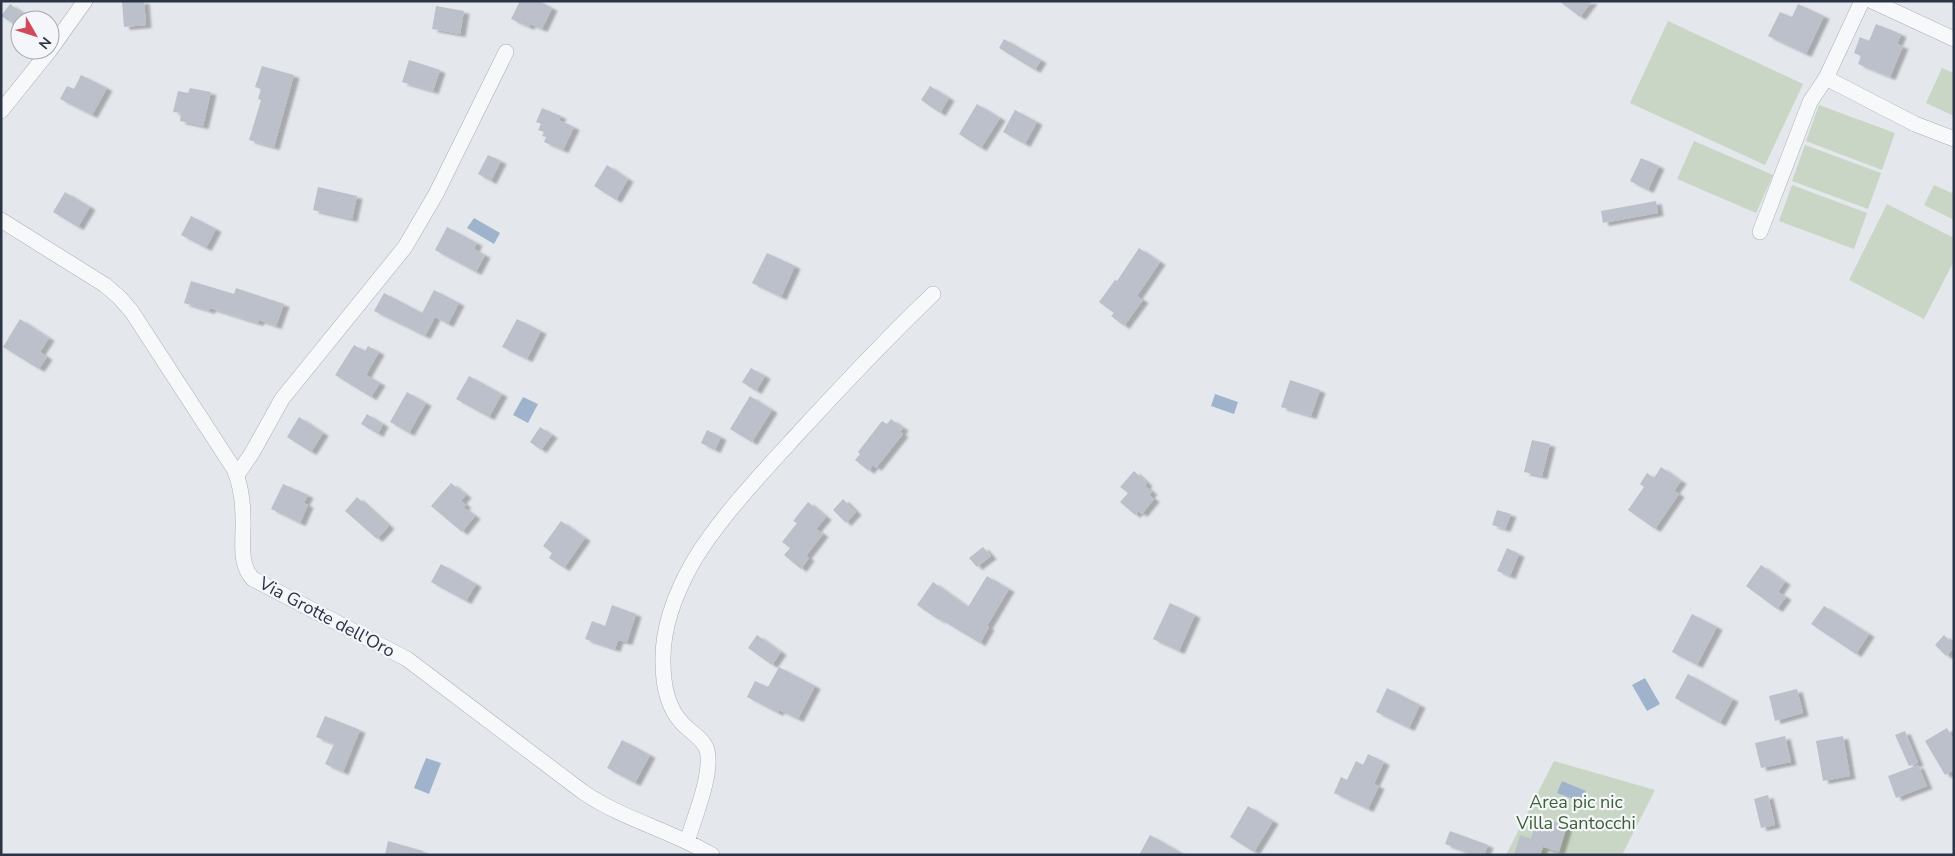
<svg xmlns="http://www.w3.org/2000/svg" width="1955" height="856" font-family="'Nunito Sans',sans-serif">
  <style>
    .green { fill: #c9d6c5 }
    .water { fill: #9fb4cc }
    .building { fill: #bbc0ca; filter: url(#shadow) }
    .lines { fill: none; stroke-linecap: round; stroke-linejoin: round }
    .street-casing { stroke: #a9aeb7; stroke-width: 16 }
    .street { stroke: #f7f8fa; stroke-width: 15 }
    .labels { text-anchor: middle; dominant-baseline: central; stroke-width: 4.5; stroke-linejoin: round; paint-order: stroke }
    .street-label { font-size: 18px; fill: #2b3445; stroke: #f4f6f9 }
    .park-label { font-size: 18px; fill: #3f6138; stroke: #f4f6f9 }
  </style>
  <defs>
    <filter id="shadow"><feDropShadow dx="5.5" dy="3" stdDeviation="1" flood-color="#0004"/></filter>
  </defs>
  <rect width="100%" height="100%" fill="#e4e7ec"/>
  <path class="green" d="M1668 21 1803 84 1765 165 1630 103Z
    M1942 68 1954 73V116L1926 103Z
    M1819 105 1895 133 1882 170 1806 141Z
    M1694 141 1773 175 1756 213 1677 179Z
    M1805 145 1881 173 1868 209 1792 181Z
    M1792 185 1867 213 1854 249 1779 221Z
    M1934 185 1954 194V220L1924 205Z
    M1887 204 1954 238V261L1924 319 1849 280Z
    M1554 761 1655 790 1622 855H1506Z"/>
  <path class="water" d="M474 218 500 233 494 244 467 228Z
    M1215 394 1238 402 1234 414 1211 406Z
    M523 397 538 404 528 423 513 415Z
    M1645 678 1660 704 1647 711 1632 685Z
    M426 758 441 763 429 794 414 788Z
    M1562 781 1586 791 1581 802 1557 793Z"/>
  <path class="building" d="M122 1H144L146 25 124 27Z
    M520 1H539L552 8 542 29 530 24 529 27 511 19Z
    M1559 1H1592L1580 17Z
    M10 4 33 20H20V28L1 16Z
    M1798 4 1824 16 1806 54 1768 36 1780 12 1792 17Z
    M436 6 464 11 460 34 432 29Z
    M1876 24 1901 34 1897 44 1903 46 1890 77 1858 64 1861 56 1854 53 1860 37 1869 41Z
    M1004 39 1041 60 1035 70 999 48Z
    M409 60 440 70 433 91 402 82Z
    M262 66 294 75 274 147 249 140 261 100 258 99 261 89 255 87Z
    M81 75 107 88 92 115 60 99 67 86 74 89Z
    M930 86 949 98 940 113 921 100Z
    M190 88 211 92 203 126 180 121 181 113 173 112 178 91 188 93Z
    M977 104 1000 118 981 148 959 134Z
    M542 108 561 116 559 120 574 127 563 150 544 142 546 137 542 136 544 132 538 130 541 124 536 122Z
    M1015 110 1037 122 1025 144 1003 132Z
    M488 155 501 161 491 181 478 174Z
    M1641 158 1659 166 1648 190 1630 181Z
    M607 165 628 179 616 200 594 186Z
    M318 187 357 196 352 219 313 210Z
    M65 192 90 207 78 227 53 212Z
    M1656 201 1658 213 1603 223 1601 211Z
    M191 216 216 229 206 248 181 235Z
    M447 227 477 243 474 249 485 255 476 272 435 250Z
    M1139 248 1160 262 1137 296 1143 300 1124 326 1111 316 1114 313 1099 302 1115 280 1117 281Z
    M767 253 795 266 781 297 752 283Z
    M191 281 234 294 236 288 284 304 276 326 259 320 258 323 210 308V311L184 303Z
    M434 290 459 303 448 324 435 317 425 336 374 311 384 293 422 313Z
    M20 319 49 338 40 352 47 357 39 369 3 347Z
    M517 319 541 331 527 359 502 347Z
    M354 345 365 351 368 346 379 352 366 375 380 383 371 397 335 375Z
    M751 368 765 376 756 391 742 382Z
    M469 376 502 394 489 417 456 399Z
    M1290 380 1320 390 1311 416 1281 407Z
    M407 392 426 403 409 433 390 422Z
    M750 396 772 410 752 442 730 429Z
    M367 414 383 424 378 434 361 424Z
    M299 417 323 433 311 452 287 437Z
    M891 419 903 428 900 432 903 434 876 468 873 465 869 471 855 460 860 454 858 452 882 421 887 424Z
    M540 427 552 435 541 450 530 442Z
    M707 430 721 437 715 450 701 443Z
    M1532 440 1550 444 1542 476 1524 472Z
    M1661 467 1681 481 1674 491 1679 494 1655 529 1628 510 1644 487 1640 484 1647 473 1654 478Z
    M1134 471 1147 483 1145 486 1152 492 1149 495 1154 499 1142 514 1138 511 1135 515 1120 502 1128 493 1120 487Z
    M451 483 466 495 461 501 466 505 463 507 475 516 462 532 431 506Z
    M283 484 308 495 304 503 308 505 300 523 271 509Z
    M357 497 389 526 377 539 345 511Z
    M843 499 856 512 846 523 833 510Z
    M808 502 826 517 816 529 823 534 806 556 809 558 801 569 784 555 790 548 782 542 797 523 793 521Z
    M1497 510 1511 514 1505 529 1492 525Z
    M561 521 585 538 564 568 549 558 552 553 543 546Z
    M983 547 991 556 977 567 969 558Z
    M1507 548 1519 554 1510 576 1497 571Z
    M441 564 476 584 466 601 431 582Z
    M1761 565 1785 582 1778 592 1786 597 1777 609 1746 586Z
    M987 576 1009 589 987 626 989 627 980 643 940 619 939 620 917 605 933 582 968 607Z
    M1170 603 1195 615 1179 651 1153 639Z
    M612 605 636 614 627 642 618 640 615 649 585 639 592 621 605 626Z
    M1824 606 1869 634 1856 654 1811 624Z
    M1692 614 1717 627 1697 665 1672 652Z
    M757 635 781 652 772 665 748 648Z
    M1944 635 1954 645V648L1946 656 1935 645Z
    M779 667 815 686 798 719 779 710 778 713 747 697 755 681 768 687Z
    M1688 674 1733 699 1720 723 1675 698Z
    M1387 688 1420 705 1409 728 1376 712Z
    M1797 689 1803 713 1775 721 1769 696Z
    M325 716 360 730 343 772 325 764 334 744 316 737Z
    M1947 728 1954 740V770L1945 775 1925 741Z
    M1905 731 1918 763 1909 766 1895 735Z
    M1785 736 1791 762 1761 768 1755 743Z
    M1843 736 1850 776 1823 781 1816 741Z
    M622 740 650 755 635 783 607 768Z
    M1368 754 1384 762 1374 784 1379 786 1368 809 1334 793 1341 777 1347 780 1356 761 1363 765Z
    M1918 765 1927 786 1896 798 1888 776Z
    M1768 795 1775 825 1761 828 1754 799Z
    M1248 806 1273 821 1254 852 1230 837Z
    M1538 817 1567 826 1559 852 1543 847 1540 855H1514L1520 835 1531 839Z
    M1450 831 1488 845 1484 855H1474L1445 844Z
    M1150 835 1185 855H1139Z
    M388 841 423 851V855H385Z"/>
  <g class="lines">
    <g class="street-casing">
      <path id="street" d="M1862 1 1826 78 1915 124 1954 139
        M1872 1 1954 39
        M50 50 85 1
        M1 111 50 50
        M1 220 105 285 120 298 132 312 234 469C241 485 243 502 243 519 244 538 238 564 253 579L407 659 583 792C624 820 670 830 712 855
        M1760 232 1810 102 1826 78
        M237 475 252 453 282 399 405 247 436 194 506 52
        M687 842C694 818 713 774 707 750 703 738 690 732 682 723 667 707 663 683 663 662 662 627 676 592 693 562 718 520 760 475 794 438 839 389 885 340 933 294"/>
    </g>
    <use href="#street" class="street"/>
  </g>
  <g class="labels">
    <g class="street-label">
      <text transform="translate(327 617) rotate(28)">Via Grotte dell'Oro</text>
    </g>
    <g class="park-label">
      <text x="1576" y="802">Area pic nic<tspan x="1576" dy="21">Villa Santocchi</tspan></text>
    </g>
  </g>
  <rect width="1955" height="856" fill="none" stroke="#2b3445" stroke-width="5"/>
  <g transform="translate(35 35) rotate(129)"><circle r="24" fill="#f4f6f9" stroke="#a4a8b1"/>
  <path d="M0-4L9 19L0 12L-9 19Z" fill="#d1495b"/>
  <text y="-8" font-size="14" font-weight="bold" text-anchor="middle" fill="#2b3445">N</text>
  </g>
</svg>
